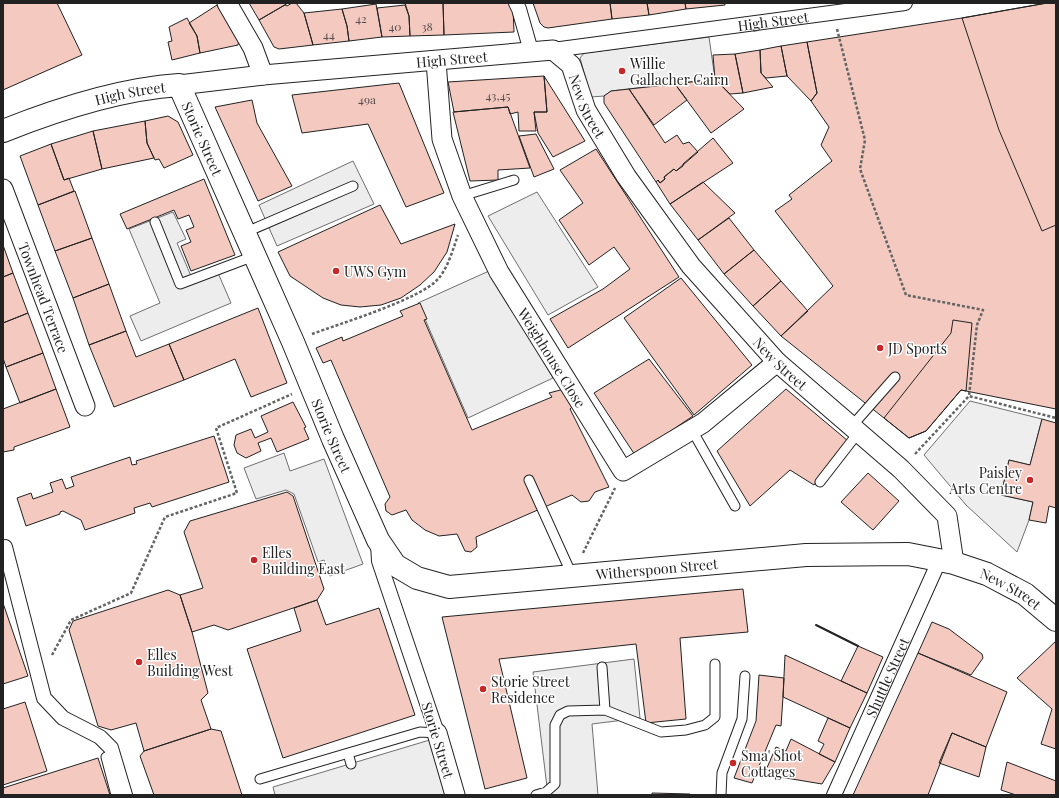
<svg xmlns="http://www.w3.org/2000/svg" width="1059" height="798" font-family="'Playfair Display',serif">
  <style>
    .green { fill: #eee; stroke: #6f6f6f }
    .parking { fill: #ededed; stroke: #6f6f6f }
    .building { fill: #f3c9c0; stroke: #222 }
    .lines { fill: none; stroke-linecap: round; stroke-linejoin: round }
    .service-casing { stroke: #222; stroke-width: 11 }
    .pedestrian-casing { stroke: #222; stroke-width: 16 }
    .minor-casing { stroke: #222; stroke-width: 21 }
    .tertiary-casing { stroke: #222; stroke-width: 24 }
    .path { stroke: #646464; stroke-width: 2.5; stroke-dasharray: 3 2; stroke-linecap: butt }
    .service { stroke: #fff; stroke-width: 9 }
    .pedestrian { stroke: #fff; stroke-width: 14 }
    .minor { stroke: #fff; stroke-width: 19 }
    .tertiary { stroke: #fff; stroke-width: 22 }
    .wall { stroke: #222; stroke-width: 2 }
    .poi-dot { fill: #c62828; stroke: #fff; stroke-width: 1.5 }
    .labels { text-anchor: middle; dominant-baseline: central; stroke-width: 3; stroke-linejoin: round; paint-order: stroke }
    .number-label { font-size: 12px; fill: #564c4a }
    .street-label { font-size: 14px; fill: #222; stroke: #fff }
    .poi-label { font-size: 14px; fill: #222; stroke: #fff; text-anchor: start }
  </style>
  <rect width="100%" height="100%" fill="#fff"/>
  <path class="green" d="M970 401 1042 419 1030 465 1009 460 1001 495 1033 502 1029 520 1017 552 966 505 924 455Z"/>
  <path class="parking" d="M709 37 715 79 611 91 604 96 591 97 580 58 584 53Z
    M353 161 374 204 277 246 259 205Z
    M537 192 598 287 548 315 488 216Z
    M173 212 186 239 177 243 191 276 215 266 231 303 141 341 130 316 160 303 129 229Z
    M489 271 553 378 468 418 418 303Z
    M284 453 290 471 324 459 363 564 330 576 324 560 318 562 294 494 286 490 256 499 244 468Z
    M634 659 640 718 592 724 598 795H548L533 672Z
    M433 739 448 795H275L273 787Z"/>
  <path class="building" d="M3 3H57L82 55 3 90Z
    M249 3H288L259 20Z
    M292 3H296L304 13 313 45 279 49 274 47 259 20 285 5 287 6Z
    M405 3H443L444 35 410 36 409 16Z
    M443 3H509L513 8 514 32 444 35Z
    M533 3H610L612 19 548 28 544 27 540 23Z
    M610 3H647L649 15 612 19Z
    M647 3H685L686 9 649 15Z
    M685 3H725V5L686 9Z
    M1047 3H1056V409L961 390 926 431 909 438 781 336 833 286 775 211 792 199 789 195 832 161 821 145 829 127 811 101 817 93 807 42 962 18Z
    M1047 3H1056V225L1042 231 999 130 962 18Z
    M376 4 382 37 349 41 347 26 342 9Z
    M217 5 239 39 238 45 200 53 197 36 189 23Z
    M405 5 409 16 410 36 382 37 377 8Z
    M342 9 347 26 349 41 313 45 304 13Z
    M187 18 197 36 200 53 172 60 168 42 172 41 169 27Z
    M807 42 817 93 811 101 787 76 781 46Z
    M781 46 787 76 766 78 761 73 760 50Z
    M760 50 761 73 773 87 743 93 735 54Z
    M735 54 743 93 730 94 715 79 713 55Z
    M544 76 547 112H534L536 131H519L518 112 510 114 508 107 454 112 448 82Z
    M544 76 585 141 553 157 538 133 534 112H547Z
    M715 79 744 109 711 133 675 84Z
    M399 83 444 193 406 207 368 124 302 133 292 95Z
    M675 84 687 100 654 125 629 89Z
    M629 89 665 143 677 135 683 144 689 142 698 152 676 171 674 169 664 177 665 179 660 183 658 180 656 182 604 103V96L611 91Z
    M252 100 257 123 292 186 258 201 215 107Z
    M508 107 530 168 498 170V180L470 181 453 112Z
    M168 116 178 122 193 155 164 168 159 159 155 160 147 143 145 121Z
    M145 121 147 143 154 158 102 169 93 131Z
    M93 131 102 169 64 180 51 144Z
    M536 134 554 169 534 177 519 136Z
    M713 138 733 163 670 204 656 182 658 180 660 183 665 179 664 177 674 169 676 171 683 166V164Z
    M51 144 64 180 69 178 74 191 38 205 20 156Z
    M596 149 679 277 568 348 550 319 603 289 630 269 614 247 589 265 559 220 583 203 560 170Z
    M204 179 235 255 191 271 181 246 191 242 186 230 194 227 189 215 178 219 174 210 127 229 120 214Z
    M703 182 735 213 698 240 670 204Z
    M75 191 92 238 55 251 38 205Z
    M380 205 401 244 455 224 447 252 434 272 420 285 401 298 381 305 360 307 341 305 323 298 290 276 278 252Z
    M729 218 754 250 724 274 698 240Z
    M92 238 109 284 73 298 55 251Z
    M3 245 13 273 3 277Z
    M754 250 781 281 753 306 724 274Z
    M13 273 28 313 3 323V277Z
    M681 278 752 365 694 415 624 318Z
    M781 281 808 311 781 336 753 306Z
    M109 284 126 331 89 345 73 298Z
    M420 303 427 319 424 320 472 430 552 397 549 393 564 389 573 406 570 409 609 487 595 492 589 501 581 502 572 495 476 537 477 547 471 552 465 551 457 534 439 536 425 530 412 520 406 510 392 515 386 511 385 504 390 497 331 360 323 363 316 348 342 337 343 341 403 316 400 311Z
    M258 308 287 383 251 397 235 359 184 380 169 344Z
    M28 313 43 353 6 367 3 358V323Z
    M953 320 972 323 966 391 961 390 926 431 909 438 884 418 951 333Z
    M126 331 136 357 169 344 184 380 114 407 89 345Z
    M43 353 56 389 20 403 6 367Z
    M649 359 693 416 635 455 594 393Z
    M56 389 70 427 14 447V450L3 452V409Z
    M786 389 848 441 814 485 790 470 750 506 717 451Z
    M293 402 306 427 304 428 309 439 277 452 271 438 258 443 261 451 246 458 237 453 234 445 236 435 251 429 255 438 268 432 261 416Z
    M1042 419 1056 423V508L1049 506 1046 523 1029 520 1033 502 1001 495 1009 460 1030 465Z
    M214 436 229 482 152 507 150 503 134 508 135 513 85 530 81 520 63 511 60 512V514L26 526 17 498 31 493 33 499 53 492 50 483 62 479 66 489 74 486 71 477 130 457 132 465 137 464 136 461Z
    M868 473 899 501 873 530 841 502Z
    M287 492 293 496 324 589 317 600 228 630 214 625 192 632 180 595 203 588 184 532 190 521Z
    M743 589 748 632 680 638 686 719 646 723 636 644 499 659 527 778 485 789 442 617Z
    M168 590 180 595 192 632 208 693 201 700 211 729 144 751 136 723 111 730 98 726 69 630 73 621Z
    M317 600 326 625 379 608 415 715 283 758 247 649 301 631 294 608Z
    M3 603 28 676 3 684Z
    M932 622 949 629 982 654 983 658 971 675 918 653Z
    M1056 641V749L1041 744 1052 709 1017 678Z
    M858 646 883 657 867 693 841 681Z
    M918 653 1007 692 986 747 952 733 928 795H853Z
    M785 655 867 693 850 728 783 697Z
    M759 675 784 678 783 697 781 726 776 725 752 783 734 778 756 721Z
    M25 702 47 771 3 785V709Z
    M828 718 850 728 835 762 819 754 824 744 818 741Z
    M211 729 221 731 242 795H154L140 756 144 751Z
    M952 733 986 747 979 777 939 763Z
    M791 739 835 762 822 784 780 777 766 770 776 747 786 751Z
    M98 758 110 795H3V788Z
    M1007 762 1056 781V795H1016L1001 790Z
    M652 793 690 794V795H652Z"/>
  <g class="lines">
    <g class="service-casing">
      <path id="service" d="M462 196 514 180
        M155 222 180 284 254 256
        M244 233 353 186
        M851 427 895 377
        M692 430 735 506
        M529 480 572 575
        M820 482 858 433
        M605 710 661 732 686 730 705 725 715 717V664
        M348 753 351 764
        M106 757 116 795
        M260 779 420 732 437 733
        M536 795 546 792 555 784V725L560 715 568 711 605 710 602 667
        M721 795 722 773 742 719 745 676"/>
    </g>
    <g class="pedestrian-casing">
      <g id="pedestrian">
        <path d="M516 3 519 9 531 51"/>
        <path id="s1" d="M553 50 905 3"/>
        <path d="M378 544 379 561 437 733"/>
        <path d="M5 547 44 698 63 718 100 737 111 748 125 795"/>
        <path id="s2" d="M834 795 940 559"/>
      </g>
    </g>
    <g class="minor-casing">
      <g id="minor">
        <path d="M227 3 253 48 263 75"/>
        <path id="s3" d="M436 61 442 139 462 196 499 272 623 471 703 423 777 362"/>
        <path id="s4" d="M179 85 263 75 553 50 571 65 586 110 626 176 691 266 777 362 901 469 947 516 954 563"/>
        <path id="s5" d="M3 189 85 406"/>
        <path d="M437 733 455 795"/>
      </g>
    </g>
    <g class="tertiary-casing">
      <g id="tertiary">
        <path id="s6" d="M3 131C58 109 119 89 179 85L293 342 333 439 378 540 395 565 417 578 449 587 806 555 908 554 954 563 987 574 1025 594 1056 620"/>
      </g>
    </g>
    <path class="path" d="M837 29 865 140 860 169 906 295 983 310 977 325 969 396
      M312 334C339 324 421 299 438 279 448 268 453 249 458 235
      M915 454 969 396 1056 418
      M583 553 615 488
      M52 655 71 620 131 593 165 517 237 493 216 428 292 394"/>
    <use href="#service" class="service"/>
    <use href="#pedestrian" class="pedestrian"/>
    <use href="#minor" class="minor"/>
    <use href="#tertiary" class="tertiary"/>
    <path class="wall" d="M816 625 858 646"/>
  </g>
  <g class="poi-dot">
    <circle cx="622" cy="71" r="4"/>
    <circle cx="336" cy="271" r="4"/>
    <circle cx="880" cy="348" r="4"/>
    <circle cx="1030" cy="480" r="4"/>
    <circle cx="254" cy="560" r="4"/>
    <circle cx="139" cy="662" r="4"/>
    <circle cx="483" cy="689" r="4"/>
    <circle cx="733" cy="763" r="4"/>
  </g>
  <g class="labels">
    <g class="number-label">
      <text x="361" y="18">42</text>
      <text x="395" y="26">40</text>
      <text x="427" y="26">38</text>
      <text x="329" y="34">44</text>
      <text x="498" y="95">43,45</text>
      <text x="367" y="99">49a</text>
    </g>
    <g class="street-label">
      <text stroke="none"><textPath href="#s1" startOffset="222">High Street</textPath></text>
      <text stroke="none"><textPath href="#s4" startOffset="274">High Street</textPath></text>
      <text stroke="none"><textPath href="#s6" startOffset="133">High Street</textPath></text>
      <text stroke="none"><textPath href="#s4" startOffset="443">New Street</textPath></text>
      <text stroke="none"><textPath href="#s6" startOffset="241">Storie Street</textPath></text>
      <text stroke="none"><textPath href="#s5" startOffset="116">Townhead Terrace</textPath></text>
      <text stroke="none"><textPath href="#s3" startOffset="324">Weighhouse Close</textPath></text>
      <text stroke="none"><textPath href="#s4" startOffset="767">New Street</textPath></text>
      <text stroke="none"><textPath href="#s6" startOffset="565">Storie Street</textPath></text>
      <text stroke="none"><textPath href="#s6" startOffset="977">Witherspoon Street</textPath></text>
      <text stroke="none"><textPath href="#s6" startOffset="1338">New Street</textPath></text>
      <text stroke="none"><textPath href="#s2" startOffset="129">Shuttle Street</textPath></text>
      <text transform="translate(438 740) rotate(73)">Storie Street</text>
    </g>
    <g class="poi-label">
      <text x="630" y="63">Willie<tspan x="630" dy="16">Gallacher Cairn</tspan></text>
      <text x="344" y="271">UWS Gym</text>
      <text x="888" y="348">JD Sports</text>
      <text x="1022" y="472" text-anchor="end">Paisley<tspan x="1022" dy="16">Arts Centre</tspan></text>
      <text x="262" y="552">Elles<tspan x="262" dy="16">Building East</tspan></text>
      <text x="147" y="654">Elles<tspan x="147" dy="16">Building West</tspan></text>
      <text x="491" y="681">Storie Street<tspan x="491" dy="16">Residence</tspan></text>
      <text x="741" y="755">Sma' Shot<tspan x="741" dy="16">Cottages</tspan></text>
    </g>
  </g>
  <rect width="1059" height="798" fill="none" stroke="#222222" stroke-width="8"/>
</svg>
